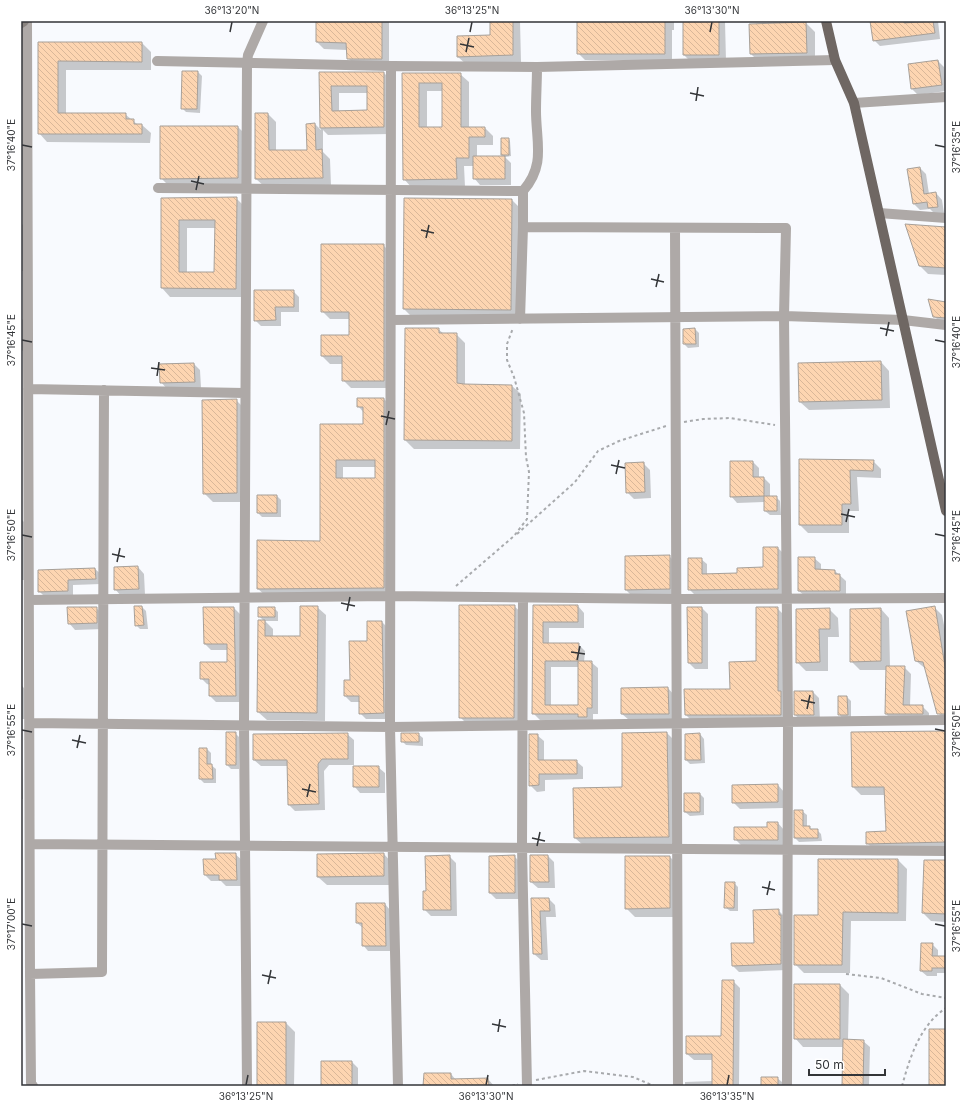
<svg xmlns="http://www.w3.org/2000/svg" width="967" height="1107" font-family="Inter,sans-serif">
  <style>
    .shadow { fill: #0003; fill-rule: evenodd }
    .building { fill: url(#building-back-hatch); stroke: #a7a099; fill-rule: evenodd }
    .lines { fill: none; stroke-linecap: round; stroke-linejoin: round }
    .path { stroke: #a8aaad; stroke-width: 2; stroke-dasharray: 3 3; stroke-linecap: butt }
    .street { stroke: #aea9a7; stroke-width: 10 }
    .secondary { stroke: #89837f; stroke-width: 10 }
    .primary { stroke: #6f6763; stroke-width: 10 }
    .ticks { fill: none; stroke: #333538; stroke-width: 1.5 }
    .neatline { fill: none; stroke: #333538; stroke-width: 1.5 }
    .ticks-label { font-size: 10px; text-anchor: middle; fill: #333538 }
  </style>
  <defs>
    <pattern id="building-back-hatch" width="6" height="6" patternUnits="userSpaceOnUse"><rect width="6" height="6" fill="#fdd5b1"/><path d="M-1 5l2 2M0 0l6 6M5-1l2 2" fill="none" stroke="#d9b799"/></pattern>
  </defs>
  <rect width="100%" height="100%" fill="#f8fafe"/>
  <path class="shadow" d="M317 21H389V66L355 65 348 58 347 50 324 49 317 42Z
    M491 21H520L521 62 466 64 458 57 491 36Z
    M577 21H674V30H672V60H585L578 53Z
    M684 21H725L726 61 691 62 684 55Z
    M871 21H910L911 24 938 21 940 39 880 46 874 40Z
    M806 23 815 32V61L759 62 751 54Z
    M39 43H142L151 52V70H66V114H125L138 125H142L151 133 150 143 47 142 39 133Z
    M938 61 944 67 946 91 918 95 912 89Z
    M198 72 202 76 200 113 186 112 182 108Z
    M320 73H384L392 81V134L328 135 323 130V152L330 159 331 186 265 187 256 179 268 114 276 122V151H308L315 124 321 130ZM339 93H368V111L339 112Z
    M403 74H460L469 82V128H485L493 136V145H477V157H504L502 155 509 139 510 141 511 156 505 157 511 163V185H480L474 178V166H464L465 187 412 188 404 179ZM427 91H443V128H427Z
    M21 107 22 108 24 160H21Z
    M238 127 246 135 247 186 170 187 161 178Z
    M920 168 926 174 929 194 936 193 942 200 944 213 935 214 930 209 920 210 914 204 908 170Z
    M236 198 245 207V297H170L162 288V199ZM187 228H216L215 273H187Z
    M405 199 512 200 521 209 520 319 413 318 404 309Z
    M21 223 24 226 25 271H21Z
    M946 228V275L928 274 920 266Z
    M383 245 391 253V388H351L343 380V364H330L322 356V336H350V319H330L322 311Z
    M293 291 299 297V312H281V326H261L255 320Z
    M946 303V326L943 325 934 316Z
    M21 318 24 321 25 350 21 351Z
    M406 329H438L444 334H456L465 343V385L512 386 521 394 520 449H414L405 440Z
    M695 329 699 333V347L688 348 684 344Z
    M881 362 889 371 890 408 809 410 800 402Z
    M194 364 200 370 201 388 167 389 161 382Z
    M384 399 391 406V595L266 596 258 589 321 542V425H364V413L358 406ZM343 467H376V479H343Z
    M236 400 245 409V502H213L204 493Z
    M800 460 873 461 881 469V478L857 477 859 511H849V533H808L800 525Z
    M753 462 759 468V478H764L770 484V497H776L780 501 781 515H770L765 511V502L737 503 731 496Z
    M643 463 650 470 651 498 634 499 627 492Z
    M277 496 281 500V517H262L258 513Z
    M21 519 25 523 26 580H21Z
    M778 548 783 553V594L695 595 689 589 701 559 707 564V575L738 574 764 568Z
    M669 556 678 565V598L635 599 626 590Z
    M814 558 821 564V570L835 571 846 581V597H806L799 591Z
    M138 567 144 574 145 595 121 596 115 589Z
    M95 569 101 574V584L73 585V596L45 597 39 591Z
    M514 606 523 614V726H469L460 717Z
    M534 606H578L584 613V628H549V644H578L585 651 584 662H591L598 668V714H593V723L582 720H540L533 713ZM551 667H579V706H551Z
    M135 607H142L146 611 148 629H140L136 625Z
    M317 607 326 615 325 721 267 720 258 712 264 621 259 616 274 608 278 612V621H265L273 629V637H301Z
    M934 607 942 615 946 635V721L938 713 926 669 916 661Z
    M96 608 103 614V629L75 630 69 623Z
    M204 608H234L240 614 242 702H216L210 696V685L207 684 201 678 228 663V650H211L205 644Z
    M702 608 708 614V669H695L689 663Z
    M777 608 783 614 787 721H692L686 715 731 690 757 662Z
    M881 609 889 618 890 667H904L911 674 910 706H922L929 713V720H892L886 714 887 670H860L851 661Z
    M830 610 838 618 839 637H828V671H806L797 662Z
    M368 622H382L388 628 389 719H366L360 713V702H351L345 696 368 642Z
    M21 685 26 690V719H21Z
    M668 688 674 695 675 720H629L622 714Z
    M795 692H813L819 698 820 721H802L795 715Z
    M847 697 851 701V718L843 719 839 714Z
    M946 732V850L876 852 867 843 887 832 886 795H861L853 787Z
    M235 733 239 737V769H231L227 765Z
    M667 733 676 742 677 845 584 846 575 838 623 788Z
    M347 734 354 740V767H378L385 773V793H360L354 786V765H329L324 771 325 810 295 811 289 805 288 766H261L254 760Z
    M418 734 423 738V746L406 745 402 741Z
    M700 734 704 739 705 763 690 764 686 760Z
    M537 735 544 741V761H576L583 767V779L545 780V791L537 792 530 785Z
    M207 749 211 753V765L216 769V783H204L200 779Z
    M21 753 22 755 23 799H21Z
    M778 785 784 792V808L740 809 733 802Z
    M700 794 704 798V815L690 816 685 812Z
    M802 811 807 815V827L813 830H817L821 834 822 841 799 842 795 838Z
    M778 823 784 830V846L741 845 735 839 768 828Z
    M235 854 242 860 243 886H226L221 881H211L205 875 217 860Z
    M384 854 392 863V885H327L318 877Z
    M449 856 456 863 457 916H431L424 909 427 892Z
    M514 856 521 863V899H496L490 893Z
    M548 856 554 862 555 888H538L531 882Z
    M670 857 678 865V917H635L626 908Z
    M819 860H898L907 869 906 921H851L850 973H804L795 964 819 916Z
    M946 861V922L931 921 923 913Z
    M734 883 738 887V911H730L725 907Z
    M532 899H549L555 905 556 917H546L548 960H541L534 954Z
    M385 904 390 910 391 951H368L363 945V928L357 923Z
    M778 910 785 917 787 970 739 972 733 966 755 944Z
    M932 944 938 950V957H946V973H937V976H927L921 971Z
    M733 981 740 988 739 1086H685V1082L713 1081V1060H694L687 1054 722 1037Z
    M795 985H840L849 994 848 1040 863 1041 870 1047 869 1086H843L844 1047H803L795 1038Z
    M258 1023H286L295 1032 294 1086H258Z
    M322 1062H352L358 1068V1086H321Z
    M451 1074 456 1080 488 1079 494 1086H424Z
    M777 1078 782 1082V1086H762Z"/>
  <path class="building" d="M316 21H382V59H347L346 43 316 42Z
    M490 21H513V55L457 57V36L490 35Z
    M577 21H665V54H577Z
    M683 21H719V55H683Z
    M870 21H904V23L933 21 935 33 873 41Z
    M806 22 807 53 750 54 749 24Z
    M38 42H142V62L58 61V113H126V119H134V124H142V134H38Z
    M938 60 942 85 911 89 908 64Z
    M182 71H198L197 109H181Z
    M319 72H384V127L320 128ZM331 86H367V110L332 111Z
    M402 73H461V127H485V137H469V158H456L457 179 403 180ZM419 83H442V127H419Z
    M255 113H268L269 150H307L306 124 315 123 316 150 322 149 323 178 255 179Z
    M160 126H238V178L160 179Z
    M501 138H509V155H501Z
    M473 156H505V179H473Z
    M920 167 924 194 936 192 938 207 928 208 927 202 913 204 907 169Z
    M237 197 236 289 161 288V198ZM179 220H215L214 272H179Z
    M404 198 512 199 511 310 403 309Z
    M905 224 946 227V268L919 266Z
    M321 244H384V381H342V356H321V335H349V312H321Z
    M254 290H294V307H275L276 320 254 321Z
    M928 299 946 302V318L933 317Z
    M405 328H439V333H457V383L464 384 512 385V441L404 440Z
    M695 328 696 344H683V329Z
    M881 361 882 400 799 402 798 363Z
    M194 363 195 382 160 383 159 364Z
    M357 398H384V588L257 589V540L320 541V424H363V407H357ZM336 460H375V478H336Z
    M237 399V493L203 494 202 400Z
    M799 459 874 460 873 471 850 470 851 504H842V525H799Z
    M730 461H753V477H764V496L730 497Z
    M644 462 645 492 626 493 625 463Z
    M257 495H277V513H257Z
    M764 496H777V511H764Z
    M763 547H778V589L688 590V558H702V574L737 573V568L763 567Z
    M670 555V589L625 590V556Z
    M798 557H815V569L835 570V574H840V591H798Z
    M138 566 139 589 114 590V567Z
    M95 568 96 579 68 580V591L38 592V570Z
    M459 605H515L514 718H459Z
    M533 605H578V622H543V643H579L578 661H592V708H587V717H578V714H532ZM545 661H578V705H545Z
    M134 606H142L144 625 135 626Z
    M300 606H318L317 713 257 712 258 620H265V636H300Z
    M935 606 946 672V714H937L923 662 915 661 906 611Z
    M67 607H97V623L68 624Z
    M203 607H234L236 696H209V679H200V662H227V644H204Z
    M258 607H275V617H258Z
    M687 607H702V663H688Z
    M756 607H778V691H781V715H685L684 689H730L729 662 756 661Z
    M830 608V629H819L820 662 796 663V609Z
    M881 608V661L850 662V609Z
    M367 621H382L384 713 359 714V696H344V680H350L349 641H367Z
    M886 666H905L903 705H923V714H885Z
    M668 687 669 714H621V688Z
    M794 691H813L814 715H794Z
    M838 696H847L848 715H838Z
    M946 731V842L866 844V832L886 831 884 787H852L851 732Z
    M226 732H236V765H226Z
    M667 732 669 837 574 838 573 788 622 787V733Z
    M348 733V759H322L318 764 319 804 288 805 287 760H253V734Z
    M401 733H419V742H401Z
    M700 733 701 760H685V734Z
    M529 734H538V760H577V774H539V785L529 786Z
    M199 748H207V764H212L213 779H199Z
    M353 766H379V787H353Z
    M778 784V802L732 803V785Z
    M684 793H700V812H684Z
    M794 810H803V826H810V829H818V838H794Z
    M767 822H778V840H734V827H767Z
    M215 853H236L237 880H219V875H204L203 859H216Z
    M384 853V876L317 877V854Z
    M450 855 451 910H423V891H426L425 856Z
    M515 855V893H489V856Z
    M530 855H548L549 882H530Z
    M625 856H670V908L625 909Z
    M818 859H898V913L843 912 842 965H794V915H818Z
    M924 860H946V914L922 913Z
    M725 882H735L734 908H724Z
    M531 898H549L550 911H540L542 954H533Z
    M356 903H385L386 946H362V923H356Z
    M779 909V915H781V964L732 966 731 943H754L753 910Z
    M921 943H933L932 956H946V968H932V971H920Z
    M722 980H734L733 1086H712V1054H686V1036H721Z
    M794 984H840V1039H794Z
    M257 1022H286V1086H257Z
    M929 1029H946V1086H929Z
    M843 1039 864 1040 863 1086H842Z
    M321 1061H352V1086H321Z
    M424 1073H451V1079L488 1078 489 1086H423Z
    M761 1077H778V1086H761Z"/>
  <g class="lines">
    <path class="path" d="M684 422 703 419 730 418 775 425
      M517 534 575 482 598 451 619 441 666 426
      M456 586 514 536 527 519 529 472 526 457 524 413 514 377 507 360V344L513 328
      M846 974 881 978 922 994 946 998
      M536 1080 584 1071 633 1077 654 1086
      M512 1086 518 1084
      M902 1086C910 1057 920 1025 946 1008"/>
    <path class="street" d="M27 21 30 974 31 1083 33 1086
      M157 61 391 66 537 67 835 60
      M391 66 390 727 398 1086
      M854 103 946 97
      M158 188 523 191
      M879 213 946 218
      M523 227V191C546 165 536 142 536 111 536 96 537 81 537 67
      M675 228 678 1086
      M520 319 523 227 786 228 784 316 788 721 787 1086
      M392 320 784 316 903 320 946 325
      M28 389 244 393
      M523 598 522 847 527 1086
      M29 600 390 596 677 599 946 598
      M30 723 390 727 946 720
      M30 844 946 851
      M30 974 102 972 104 390
      M247 1086 244 725 247 63 248 55 263 21"/>
    <path class="secondary" d="M21 23 24 21"/>
    <path class="primary" d="M826 21 835 60 854 103 946 511"/>
  </g>
  <path class="ticks" d="M230 32 232 22M470 32 472 22M710 32 712 22M460 44 474 47M466 52 469 38M690 93 704 96M696 101 698 87M22 145 32 147M935 145 945 147M191 181 204 184M196 190 199 176M421 230 434 233M426 238 429 225M651 279 664 282M656 287 659 274M880 328 894 331M886 336 889 322M22 340 32 342M935 340 945 342M151 368 165 370M157 376 159 362M381 416 395 419M386 425 389 411M611 465 625 468M616 474 619 460M841 514 855 517M846 522 849 509M935 534 945 536M22 535 32 537M112 554 125 557M117 562 120 548M341 603 355 606M347 611 350 597M571 652 585 654M577 660 580 646M801 700 815 703M807 709 810 695M935 729 945 731M22 730 32 732M72 740 86 743M77 748 80 735M302 789 316 792M307 797 310 784M532 838 545 841M537 846 540 832M762 887 775 890M767 895 770 881M22 924 32 926M935 924 945 926M262 975 276 978M268 984 271 970M492 1024 506 1027M498 1032 500 1019M246 1085 248 1075M486 1085 488 1075M727 1085 729 1075"/>
  <rect width="967" height="1107" fill="none" stroke="#ffffff" stroke-width="44"/>
  <path d="M809 1069v6h76v-6" fill="none" stroke="#333538" stroke-width="2"/>
  <text x="815" y="1069" font-size="12" fill="#333538" stroke="#ffffff" stroke-width="3" paint-order="stroke">50 m</text>
  <rect x="22" y="22" width="923" height="1063" class="neatline"/>
  <g class="ticks-label">
    <text x="232" y="14">36°13'20"N</text>
    <text x="472" y="14">36°13'25"N</text>
    <text x="712" y="14">36°13'30"N</text>
    <text transform="translate(11 145) rotate(-90)" y="4">37°16'40"E</text>
    <text transform="translate(956 147) rotate(-90)" y="4">37°16'35"E</text>
    <text transform="translate(11 340) rotate(-90)" y="4">37°16'45"E</text>
    <text transform="translate(956 342) rotate(-90)" y="4">37°16'40"E</text>
    <text transform="translate(11 535) rotate(-90)" y="4">37°16'50"E</text>
    <text transform="translate(956 536) rotate(-90)" y="4">37°16'45"E</text>
    <text transform="translate(11 730) rotate(-90)" y="4">37°16'55"E</text>
    <text transform="translate(956 731) rotate(-90)" y="4">37°16'50"E</text>
    <text transform="translate(11 924) rotate(-90)" y="4">37°17'00"E</text>
    <text transform="translate(956 926) rotate(-90)" y="4">37°16'55"E</text>
    <text x="246" y="1100">36°13'25"N</text>
    <text x="486" y="1100">36°13'30"N</text>
    <text x="727" y="1100">36°13'35"N</text>
  </g>
</svg>
